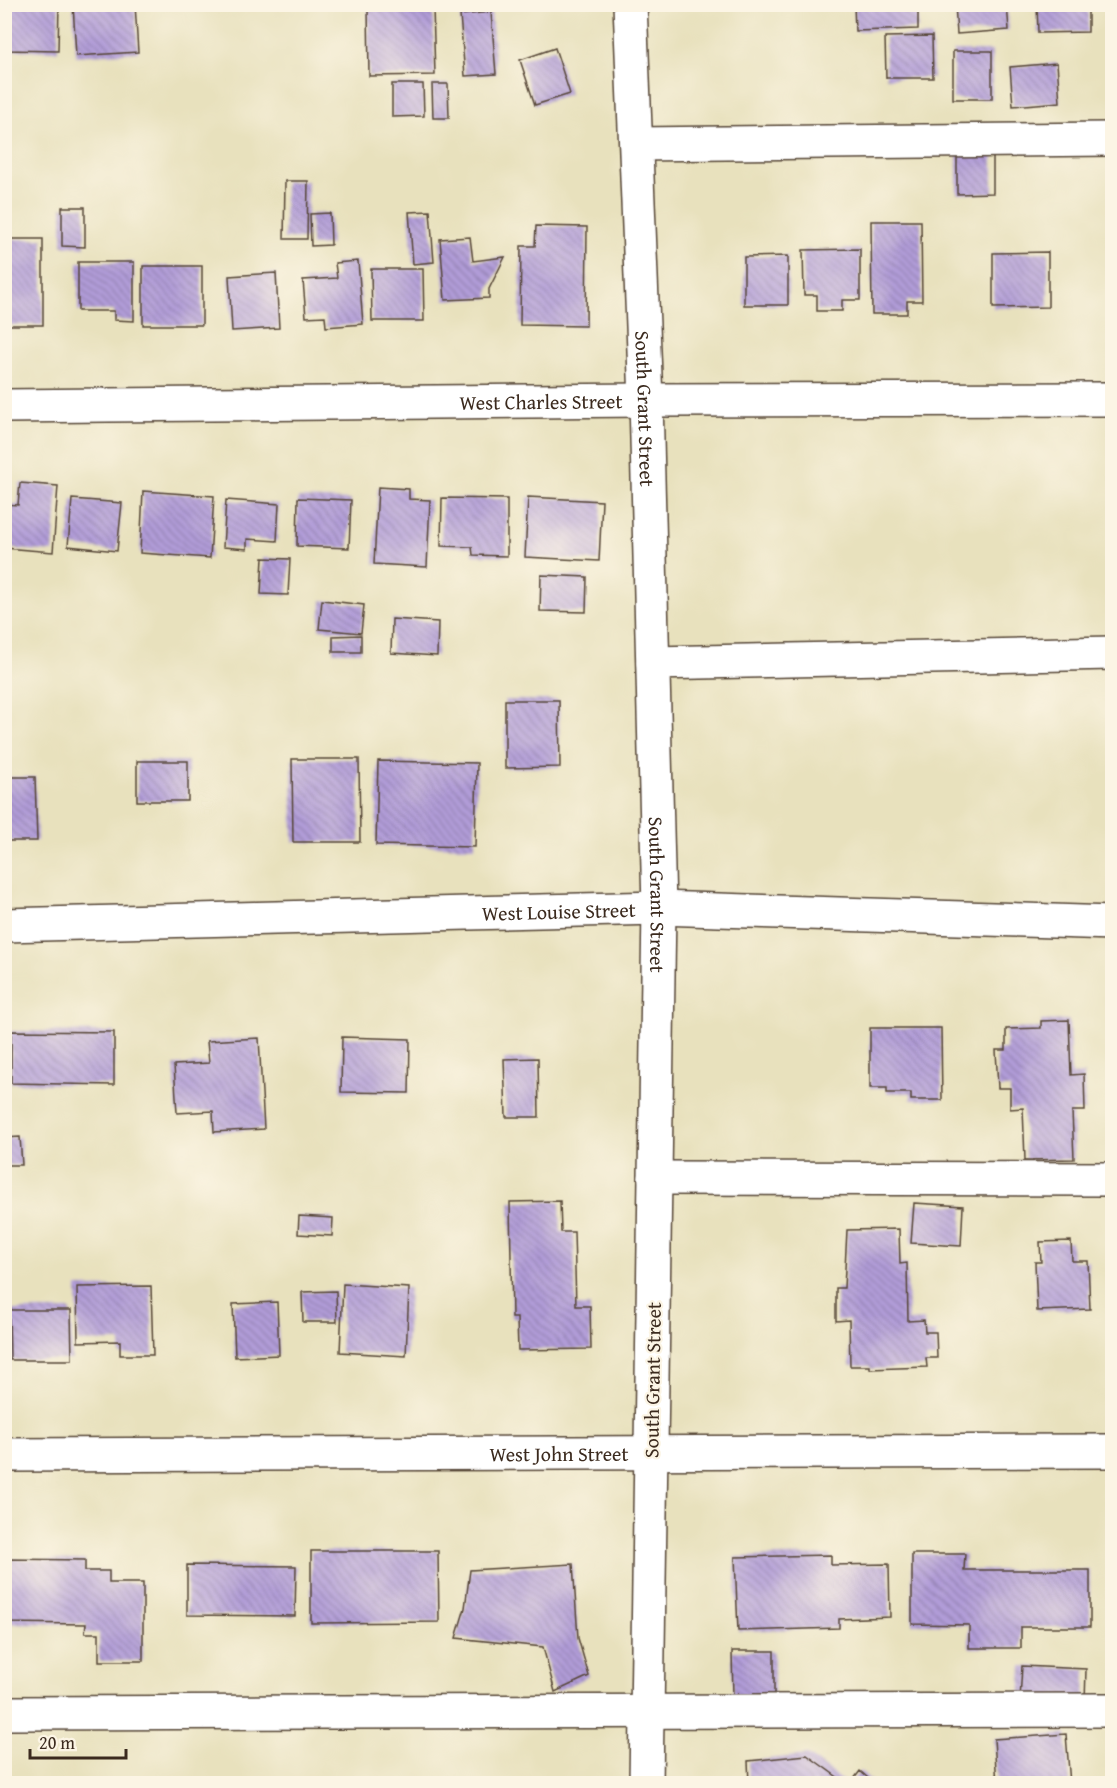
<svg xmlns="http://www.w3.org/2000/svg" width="1117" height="1788" font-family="'Gentium Book Plus',serif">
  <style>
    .building { fill: url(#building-back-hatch) }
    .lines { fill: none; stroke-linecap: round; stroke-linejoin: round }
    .minor-casing { stroke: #554536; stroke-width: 36 }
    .minor { stroke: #fff; stroke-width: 33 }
    .labels { text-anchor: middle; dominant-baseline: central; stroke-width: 4.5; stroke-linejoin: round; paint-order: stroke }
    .street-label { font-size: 20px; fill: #3b2a1e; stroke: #fcf5e5 }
  </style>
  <defs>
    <pattern id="building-back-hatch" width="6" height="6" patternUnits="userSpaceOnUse" patternTransform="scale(1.5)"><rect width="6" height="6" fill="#b19cd8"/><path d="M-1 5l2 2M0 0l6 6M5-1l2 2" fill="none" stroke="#917faf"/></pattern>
  </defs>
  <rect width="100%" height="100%" fill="#fcf5e5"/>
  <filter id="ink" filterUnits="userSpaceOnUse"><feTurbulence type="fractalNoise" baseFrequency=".0167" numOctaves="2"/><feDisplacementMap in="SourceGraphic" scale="12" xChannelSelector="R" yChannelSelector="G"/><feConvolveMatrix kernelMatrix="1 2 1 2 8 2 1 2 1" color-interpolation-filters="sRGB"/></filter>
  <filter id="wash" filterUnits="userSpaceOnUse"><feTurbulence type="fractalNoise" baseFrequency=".008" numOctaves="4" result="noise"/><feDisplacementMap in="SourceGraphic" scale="24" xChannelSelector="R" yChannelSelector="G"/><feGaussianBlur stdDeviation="1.35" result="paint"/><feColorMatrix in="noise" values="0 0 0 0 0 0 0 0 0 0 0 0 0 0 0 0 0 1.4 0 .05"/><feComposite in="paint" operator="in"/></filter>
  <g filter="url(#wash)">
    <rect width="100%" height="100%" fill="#e8e1bd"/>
    <g id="blocks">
      <path class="building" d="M4 4H59L58 51 4 50Z
        M73 4H135L138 52 76 56Z
        M854 4H918V29L855 31Z
        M955 4H1007L1009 30 957 34Z
        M1037 4H1088V32L1038 33Z
        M433 7 435 75 369 76 368 8Z
        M491 12 496 74 465 76 460 15Z
        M932 36 933 78H886L885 37Z
        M555 48 570 94 535 105 520 60Z
        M953 51H992V99H953Z
        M1057 63 1060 102 1013 106 1010 67Z
        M392 84H423L424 116 392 117Z
        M432 84H448L449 118H433Z
        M957 153H993V193L957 194Z
        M285 181H308L307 239H284Z
        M62 207H85V247L62 246Z
        M430 211 434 262 413 264 409 212Z
        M330 213 331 245 311 246 310 214Z
        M871 221H921L922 301H907V314H872Z
        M536 226 587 227 586 326 520 325 521 246H535Z
        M470 237 473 261 505 257 489 289V298L445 300 440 239Z
        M5 239H43V325H5Z
        M860 249V300H842V311H817V295H804L803 250Z
        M1048 252V307L993 308V253Z
        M788 256V305H744V257Z
        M358 261 363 324 326 327 325 316 306 317 303 280 337 278 335 263Z
        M78 262H134V321L114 320V311H78Z
        M143 266H202V325H143Z
        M371 269H423L424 321H372Z
        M276 273 279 328 232 331 229 276Z
        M20 483 58 486 53 552 4 548V504L18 505Z
        M378 487 409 489V499L430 500 427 567 374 564Z
        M143 491 214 496 210 558 140 553Z
        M528 497 602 501 599 561 525 557Z
        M298 498 351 500 349 548 297 546Z
        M442 498 507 499V556L473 555 472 547 441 546Z
        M72 499 122 503 117 551 68 546Z
        M226 500 279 504 277 541 247 539V549L223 547Z
        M263 558 290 559 288 595 261 594Z
        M541 575 587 577 586 612 540 611Z
        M322 600 364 605 361 633 319 629Z
        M392 619 438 622 437 656 391 653Z
        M361 635V652H333V636Z
        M505 700H559L560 767 505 768Z
        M292 759H359L360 842H293Z
        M137 761H188V801H137Z
        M378 761 477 763 475 847 376 845Z
        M4 777H35L37 841H4Z
        M1069 1020 1071 1075 1084 1074 1085 1111H1072L1074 1159 1025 1160 1023 1108 1010 1109V1088H998L996 1050H1006V1029L1041 1028V1021Z
        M870 1028H941L942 1100H911V1093H887V1088H870Z
        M11 1031 114 1032V1085L11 1083Z
        M342 1037 410 1039 409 1093 341 1092Z
        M259 1038 264 1129 214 1132 213 1111 177 1113 174 1065 209 1063 207 1041Z
        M538 1058 539 1117H506L504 1059Z
        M20 1137 22 1165H4V1138Z
        M560 1201 561 1232H574L576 1306H590L591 1349 518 1350 517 1318H512L510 1202Z
        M914 1203 963 1206 961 1246 911 1243Z
        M299 1216 333 1218 332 1236 298 1234Z
        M899 1229 900 1264 907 1263 908 1321 924 1320 925 1332H936L937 1358H926L927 1367 870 1369V1366H850L849 1320 836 1321V1288H844L847 1230Z
        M1071 1241 1072 1261H1088L1090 1309 1037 1311 1035 1262H1041L1040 1242Z
        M343 1284 409 1288 406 1356 340 1352Z
        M151 1286 153 1355H120V1341L78 1342 77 1287Z
        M336 1291 337 1322H303L302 1292Z
        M277 1302 279 1355 235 1357 233 1304Z
        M9 1310H71L72 1360H10Z
        M311 1551H438L439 1622 311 1623Z
        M912 1554H965L964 1570H1090V1627H1021V1648H969V1625L912 1624Z
        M831 1555V1565L889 1564 890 1617 839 1619V1628L738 1631 735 1557Z
        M4 1559 85 1560V1571H109V1583H143V1661H99V1633H85L86 1624 4 1623Z
        M573 1564 578 1638 589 1676 555 1692 543 1647 456 1638 465 1608 470 1570Z
        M187 1565 296 1566 295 1616 187 1615Z
        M732 1651H774V1697H733Z
        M1022 1666 1086 1669 1085 1702 1020 1700Z
        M1066 1734 1070 1784H997L994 1739Z
        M807 1755 847 1784H749L748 1761Z
        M860 1771 875 1784H850Z"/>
    </g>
  </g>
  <g filter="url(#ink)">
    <use href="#blocks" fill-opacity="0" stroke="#554536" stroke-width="1.5"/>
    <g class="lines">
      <g class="minor-casing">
        <g id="minor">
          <path id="s1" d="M630 4 646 400 659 908 646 1784"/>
          <path d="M636 144 1112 139"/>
          <path id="s2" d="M4 406 646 400 1112 399"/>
          <path d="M653 663 1112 653"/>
          <path id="s3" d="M4 925 659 908 1112 923"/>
          <path d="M655 1178 1112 1179"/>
          <path id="s4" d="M4 1455 1112 1451"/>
          <path d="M4 1713 1112 1710"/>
        </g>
      </g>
      <use href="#minor" class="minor"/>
    </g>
  </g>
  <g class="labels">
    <g class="street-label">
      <text stroke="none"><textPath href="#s2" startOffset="537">West Charles Street</textPath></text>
      <text stroke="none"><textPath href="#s1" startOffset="405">South Grant Street</textPath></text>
      <text stroke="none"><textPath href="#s1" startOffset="891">South Grant Street</textPath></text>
      <text stroke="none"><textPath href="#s3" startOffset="555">West Louise Street</textPath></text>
      <text transform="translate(652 1380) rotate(-89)">South Grant Street</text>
      <text stroke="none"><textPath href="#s4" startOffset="555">West John Street</textPath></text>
    </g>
  </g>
  <rect width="1117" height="1788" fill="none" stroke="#fcf5e5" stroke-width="24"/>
  <path d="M30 1749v9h96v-9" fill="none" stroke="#3b2a1e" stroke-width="3"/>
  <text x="39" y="1749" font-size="18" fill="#3b2a1e" stroke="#fcf5e5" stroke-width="4.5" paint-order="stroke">20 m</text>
</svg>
